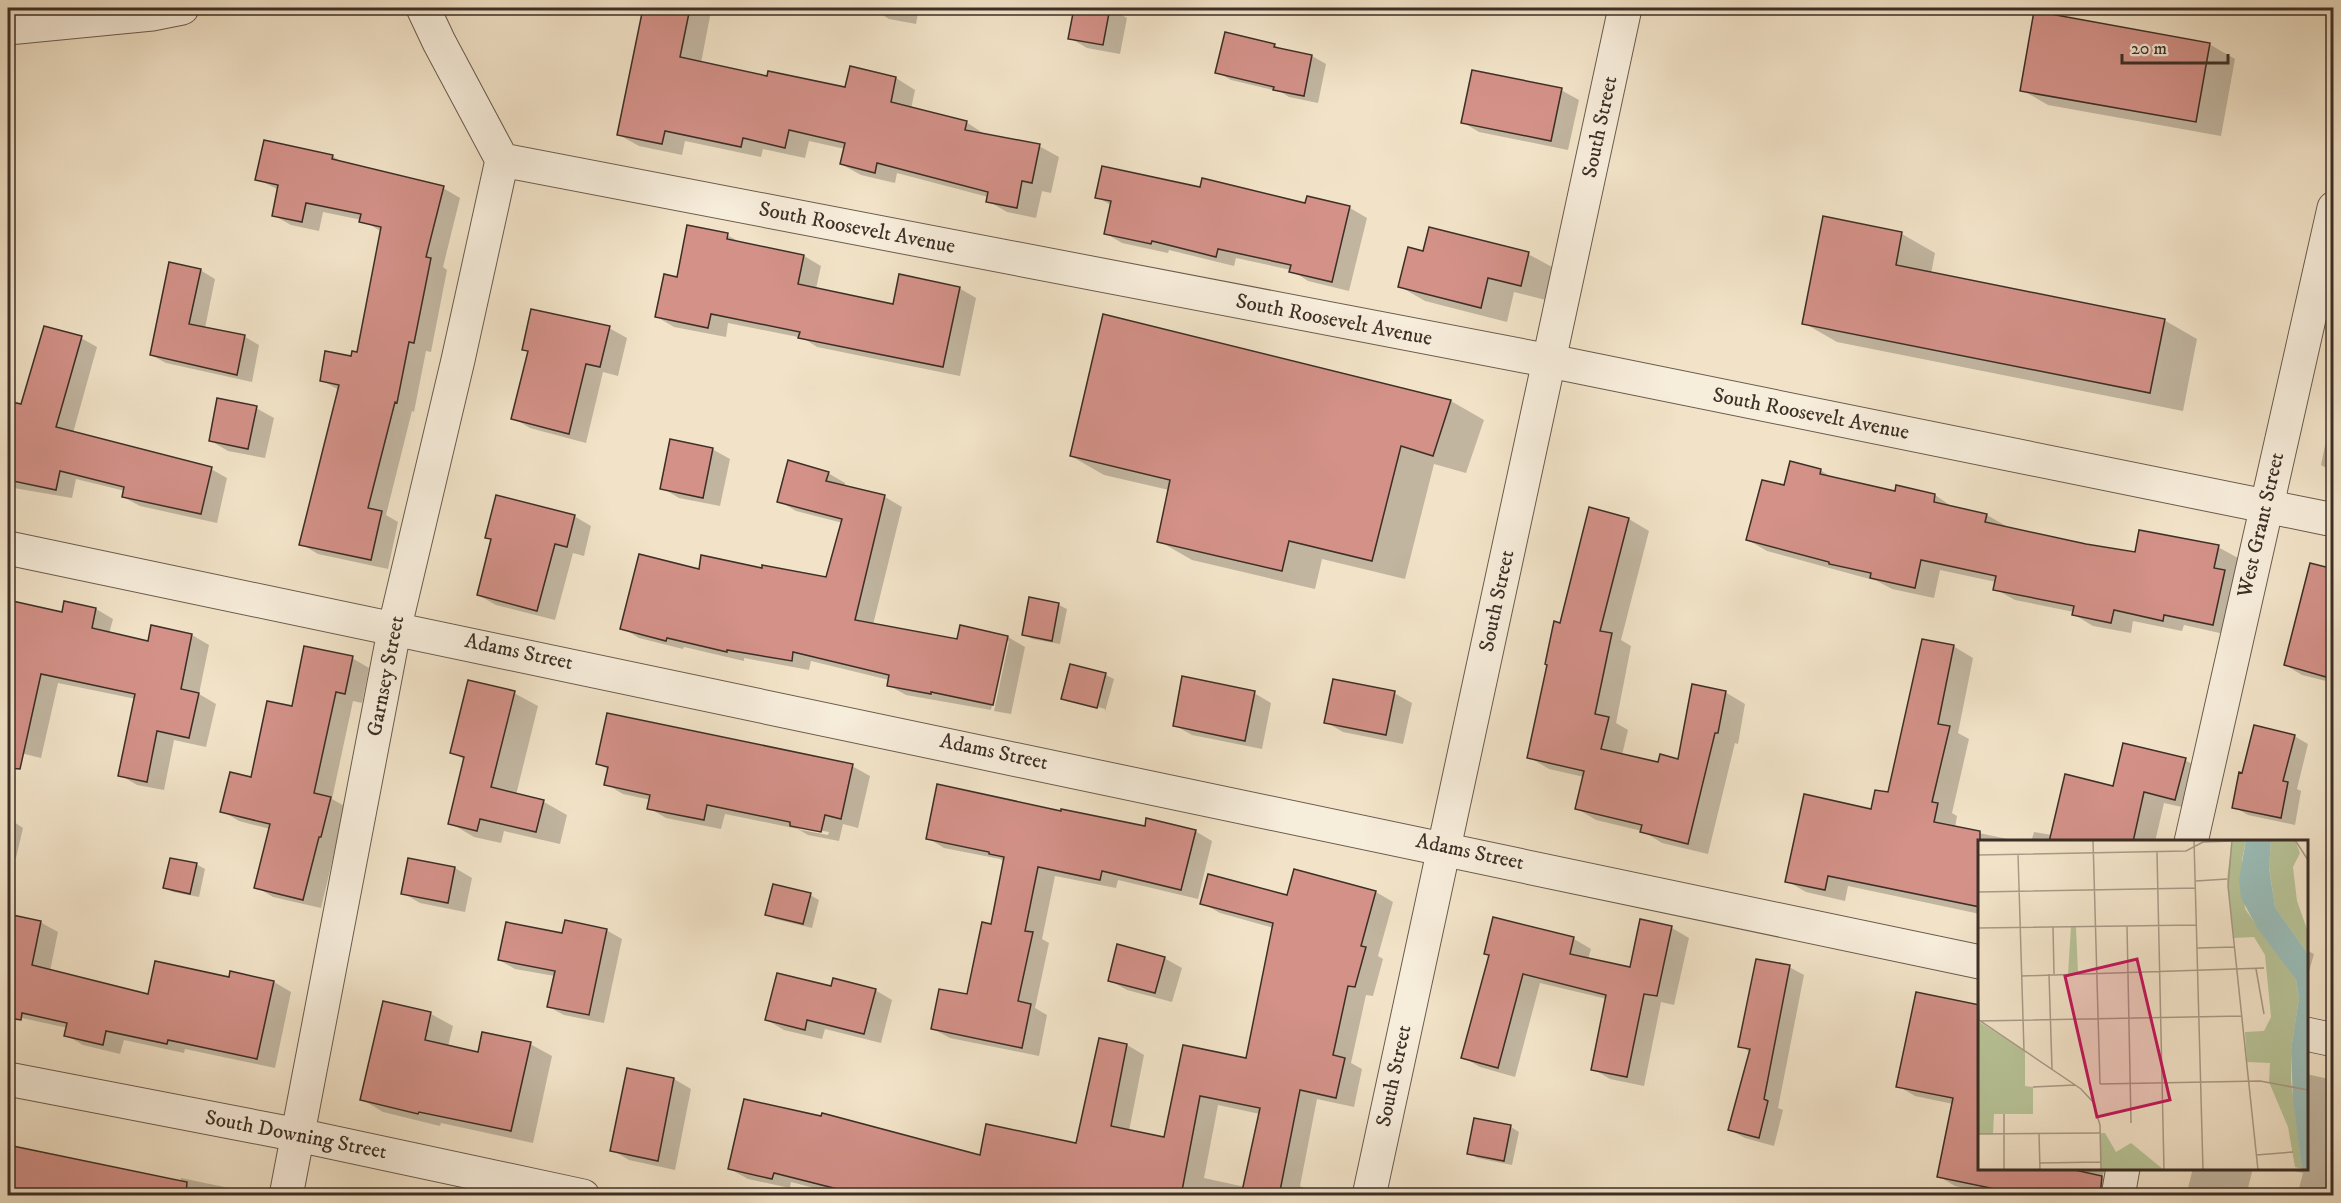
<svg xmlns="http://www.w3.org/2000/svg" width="2341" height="1203" font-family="'IM FELL DW Pica',serif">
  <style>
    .shadow { fill: #0003; fill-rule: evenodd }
    .building { fill: #d39188; stroke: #3c2f26; stroke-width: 1.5 }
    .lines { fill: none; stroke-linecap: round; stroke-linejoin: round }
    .minor-casing { stroke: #6a5c4e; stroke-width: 35 }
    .tertiary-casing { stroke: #6a5c4e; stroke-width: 35 }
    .minor { stroke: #f7eddb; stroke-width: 33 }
    .tertiary { stroke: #f7eddb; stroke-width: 33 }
    .labels { text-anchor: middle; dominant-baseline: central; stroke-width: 4.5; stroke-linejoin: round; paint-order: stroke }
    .street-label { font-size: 21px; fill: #3c2f26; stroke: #f7eddb }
    .inset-road { fill: none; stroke: #a99b87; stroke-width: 1.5 }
    .view { fill: #c2185b; fill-opacity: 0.15; stroke: #c2185b; stroke-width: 3 }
    .inset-edge { fill: none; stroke: #3c2f26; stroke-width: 3 }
  </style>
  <rect width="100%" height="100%" fill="#f2e3c8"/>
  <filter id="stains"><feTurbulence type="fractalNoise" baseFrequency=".00333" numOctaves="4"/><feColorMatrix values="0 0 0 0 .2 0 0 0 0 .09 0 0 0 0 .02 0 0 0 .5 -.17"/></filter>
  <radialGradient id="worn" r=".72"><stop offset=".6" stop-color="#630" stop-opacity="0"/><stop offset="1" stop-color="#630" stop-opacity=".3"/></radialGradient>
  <path class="shadow" d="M645 8H706L711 11 701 63 768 78 846 89 896 78 915 90 911 109 966 122 986 135 1039 146 1059 157 1051 193 1042 191 1036 218 1007 212 988 201V197L897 173 895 183 861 175 841 164 845 149 809 141 805 158 763 149 761 157 685 141 682 155 639 146 619 135Z
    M882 8H919L916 24 889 19 881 14Z
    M1075 8H1110L1127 18 1120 54 1087 48 1070 38Z
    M2306 8H2330L2329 14Z
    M2209 44 2235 59 2221 136 2048 105 2022 90Z
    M1274 45 1285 51 1312 56 1326 64 1318 103 1289 97 1281 92 1231 80 1217 72Z
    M1561 90 1579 100 1568 150 1479 132 1462 122Z
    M332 156 344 163 443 188 460 198 443 267 447 270 431 352 426 351 414 412 412 411 386 515 398 522 388 569 318 554 301 544 339 390 321 380 358 354 382 232 362 220 323 212 319 231 291 225 273 215 279 190 257 179Z
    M1201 188 1307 205 1308 198 1350 208 1367 218 1349 291 1308 281 1291 270 1236 258 1234 266 1169 250 1168 253 1122 243 1105 233 1111 205 1097 197Z
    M1902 234 1935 253 1931 274 2164 320 2197 339 2183 411 1837 342 1804 323Z
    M727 235 744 244 804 256 821 266 816 289 894 306 959 288 976 298 960 376 817 347 803 338 728 323 726 337 674 327 657 317 678 279Z
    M8 248 12 262 8 264Z
    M1424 253 1528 254 1554 268 1546 300 1514 292 1507 322 1425 301 1399 286Z
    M200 270 215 279 205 328 245 337 259 345 252 382 166 363 151 355Z
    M1104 316 1451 401 1484 420 1466 473 1434 464 1405 579 1322 559 1315 589 1192 560 1159 541 1169 490 1104 475 1071 456Z
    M609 328 627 338 618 376 603 372 586 443 530 428 513 418 530 352 524 349Z
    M81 338 97 347 73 433 211 469 227 478 217 523 140 506 123 497 125 491 76 479 72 498 8 487V402L22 406Z
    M2334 402V472L2321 465Z
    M256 408 274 418 265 458 228 451 211 441Z
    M712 449 730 459 720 506 679 498 662 488Z
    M1820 470 1835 479 1896 493 1935 495 1954 508 1987 515 2006 526V528L2086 545 2136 554 2218 547 2238 558 2234 577 2233 636 2184 625 2182 631 2133 621 2131 633 2093 626 2073 614 2074 612 2015 600 1995 589 1996 582 1940 570 1934 598 1892 589 1877 581 1767 551 1748 540 1785 487Z
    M828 473 845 483 844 487 885 497 902 507 873 625 958 641 1008 637 1025 647 1011 714 994 711 1009 641H1006L991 710 906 695 888 685 889 680 811 661 809 670 744 658V661L684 647 683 649 639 638 622 628 700 570H763L827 579 843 523 796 511 779 501Z
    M574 516 591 526 584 556 573 553 555 620 496 605 478 595 492 540 487 537Z
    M1629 519 1649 531 1621 640 1631 646 1616 723 1628 730 1622 755 1659 764 1679 760 1725 692 1745 704 1738 744 1735 743 1708 854 1662 843 1642 831 1596 820 1576 808 1584 777 1549 769 1529 757 1561 624Z
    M2334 571V683L2302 675 2285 665Z
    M1030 599 1059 605 1067 609 1060 644 1032 639 1024 634Z
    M8 601 63 613 96 609 113 619 109 634 149 643 192 635 209 645 199 694 216 704 206 747 174 740 164 790 137 785 120 775 136 699 58 683 41 758 8 750Z
    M1953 646 1973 658 1958 733 1969 739 1952 813 1957 816 1955 828 2022 842H1980V914L1848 886 1845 901 1806 892 1787 881 1873 811 1889 794Z
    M352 658 369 668 362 703 353 701 332 799 348 808 339 846 336 845 321 908 273 897 256 887 270 829 239 821 222 811 253 779 293 708Z
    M1071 665 1106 675 1114 679 1105 712V709L1069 699V702L1062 698Z
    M514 693 538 706 516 795 544 802 567 815 560 844 504 831 501 843 474 837 450 823 465 760 452 752Z
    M1254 693 1271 703 1262 749 1192 735 1174 725Z
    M1394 693 1412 703 1403 744 1343 732 1326 722Z
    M2294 736 2308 744 2297 789 2301 791 2295 825 2248 815 2234 807Z
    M2185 760 2205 771 2195 810 2164 803 2155 842H2031L2034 832 2052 835 2114 788Z
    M597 763 852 766 870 776 858 828 843 824 839 841 808 835 798 829 725 814 721 829 666 818 649 808 651 800 623 794 606 784 609 770ZM794 826 829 832 828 835 801 830Z
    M1062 813 1146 828 1195 831 1212 841 1198 899 1118 880 1116 888 1055 876 1042 939 1049 943 1035 1008 1047 1015 1039 1056 950 1038 933 1029 968 996 992 925 1005 862 1000 859 944 848 928 838Z
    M8 818 23 828 16 858 8 856Z
    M409 859 455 868 472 878 465 912 420 903 403 893Z
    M196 864 205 869 199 897 173 892 165 888Z
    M1376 892 1393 902 1378 956 1383 959 1373 996 1366 995 1351 1063 1362 1069 1354 1107 1317 1099 1300 1186 1321 1196H846L791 1182 790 1188 748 1179 730 1169 981 1157 1078 1145 1127 1045 1144 1055 1129 1131 1165 1139 1184 1047 1247 1060 1274 928 1220 913 1202 903ZM1218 1105 1260 1114 1245 1187 1204 1178Z
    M810 895 819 900 812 928 775 919 767 914Z
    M8 915 40 922 58 932 50 971 149 996 230 979 274 982 291 992 275 1068 185 1049 184 1053 124 1040 120 1054 83 1045 66 1035 68 1028 8 1015Z
    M1494 919 1574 939 1591 949 1588 959 1631 969 1672 928 1689 938 1674 1005 1661 1002 1644 1086 1610 1079 1593 1069 1607 999 1540 983 1515 1077 1480 1067 1463 1057 1490 956 1485 953Z
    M606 930 622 939 604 1023 564 1015 549 1007 555 976 515 969 499 960 564 935Z
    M2306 950 2314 954 2306 982Z
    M1164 958 1182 968 1172 1002 1127 990 1109 980Z
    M1789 967 1804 975 1778 1108 1783 1110 1774 1146 1745 1138 1730 1130 1750 1052 1740 1046Z
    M832 988 875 990 892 1000 881 1043 825 1029 822 1039 784 1030 767 1020Z
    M1917 994 1980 1168H2105L2102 1178 2118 1187 2116 1196H2002L1955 1186 1938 1176 1953 1104 1915 1096 1898 1086Z
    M384 1002 431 1014 453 1026 448 1046 479 1054 530 1044 552 1056 533 1143 441 1123 440 1126 383 1112 361 1099Z
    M628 1070 674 1079 691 1089 675 1170 629 1160 612 1150Z
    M2306 1074 2334 1080V1196H2297L2303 1173 2282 1168H2306Z
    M1475 1120 1511 1127 1519 1132 1512 1165 1477 1158 1469 1153Z
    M8 1143 23 1150 180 1182 181 1178 234 1189 246 1196H8Z
    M2193 1168H2253L2246 1196H2186Z"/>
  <path class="building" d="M643 8H690L680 57 767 76 768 71 845 87 850 66 896 77 891 102 967 121 965 130 1040 144 1032 183 1022 181 1017 208 986 202 988 192 877 163 875 173 840 164 845 143 789 130 785 148 743 138 741 147 665 131 662 144 617 135Z
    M1074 8H1110L1103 45 1068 39Z
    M2034 11 2210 43 2196 122 2020 91Z
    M1225 32 1275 44 1274 47 1312 55 1304 96 1273 90 1274 87 1215 73Z
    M1472 70 1562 88 1551 141 1461 123Z
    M264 140 333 155 332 159 444 186 426 257 431 258 414 343 409 342 397 403 395 402 368 508 382 511 371 560 299 545 339 385 320 381 325 351 351 356 352 351 357 352 381 227 359 222 361 214 306 203 302 222 272 216 278 185 255 180Z
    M1102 166 1200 187 1202 178 1305 203 1307 196 1350 206 1332 282 1289 272 1291 265 1218 249 1216 257 1152 241 1151 244 1104 234 1111 201 1095 198Z
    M1823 216 1902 232 1896 265 2165 319 2150 393 1802 324Z
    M687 225 728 233 727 239 804 255 798 284 893 304 899 274 960 287 943 367 798 338 800 332 711 314 708 328 655 317 664 274 677 277Z
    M1429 227 1529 252 1521 286 1488 278 1481 308 1398 287 1408 247 1423 251Z
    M169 262 201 269 189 324 245 335 237 375 150 355Z
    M531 309 610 326 600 367 586 364 569 434 511 419 528 351 522 350Z
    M1103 314 1451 400 1433 456 1401 446 1372 561 1289 541 1282 571 1157 542 1170 480 1070 456Z
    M44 326 82 336 56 427 212 467 201 514 122 497 124 487 60 471 56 490 8 480V401L21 404Z
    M217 398 257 406 248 449 209 441Z
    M670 439 713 448 703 498 660 489Z
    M788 460 829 472 826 481 885 495 855 620 957 639 960 625 1008 636 993 705 931 692V694L887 686 889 675 793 652 792 661 727 650V652L667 638 666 641 620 629 639 554 699 569 701 555 762 568V565L826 577 842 519 777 502Z
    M1790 461 1821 469 1820 474 1895 491 1896 485 1935 494 1934 502 1987 514 1985 522 2086 544 2135 552 2139 530 2219 545 2214 568 2225 570 2213 625 2164 615 2163 621 2114 610 2111 623 2072 615 2074 606 1993 590 1996 576 1921 560 1915 588 1870 578 1871 573 1829 564V562L1746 540 1762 480 1784 485Z
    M496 495 575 515 567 547 555 544 537 611 477 595 491 539 485 538Z
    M1589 507 1629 518 1600 631 1612 633 1595 714 1609 717 1601 749 1658 762 1660 754 1678 759 1692 684 1726 691 1718 733H1715L1688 844 1640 832 1642 825 1575 809 1584 771 1527 758 1547 665 1545 664 1554 621 1560 623Z
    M2310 563 2334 569V647L2326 677 2284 665Z
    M1029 597 1059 603 1052 641 1022 635Z
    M8 600 62 612 64 601 96 608 92 628 148 641 151 625 192 634 181 689 199 693 189 738 157 731 147 782 118 776 135 694 41 674 20 769 8 768Z
    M1922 639 1954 645 1938 724 1950 726 1932 802 1938 803 1934 822 1980 831V907L1828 876 1825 890 1785 882 1804 794 1871 809 1875 790 1888 792Z
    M304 646 353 656 345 694 336 692 314 793 331 797 321 837H319L303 900 254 888 270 824 220 812 230 772 251 777 267 701 292 706Z
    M1070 664 1106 673 1097 708 1061 699Z
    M1182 676 1255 691 1245 741 1173 726Z
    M1333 679 1395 691 1386 735 1324 723Z
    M468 680 515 691 491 787 544 800 536 832 480 819 477 831 448 824 464 757 450 753Z
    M607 713 853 764 841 819 825 815 821 832 790 826V822L707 805 704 820 647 809 650 795 604 785 608 767 596 764Z
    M2254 725 2295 735 2283 781 2288 782 2281 818 2232 808 2239 772 2242 773Z
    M2123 743 2186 758 2175 800 2144 792 2133 842H2049L2065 774 2113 786Z
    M937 784 1061 811V809L1145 826 1146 818 1196 830 1181 890 1102 871 1100 880 1038 867 1025 931 1033 932 1018 1001 1031 1004 1022 1048 931 1029 939 989 967 994 982 922 991 924 1004 857 989 854V852L926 839Z
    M170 858 197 863 190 894 163 888Z
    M408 858 455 867 448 903 401 894Z
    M1294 869 1376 891 1361 946 1366 947 1355 987 1348 986 1333 1055 1345 1058 1336 1098 1300 1090 1279 1196H1241L1260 1108 1200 1096 1181 1196H865L774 1173 772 1179 728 1169 744 1099 821 1116 822 1113 980 1155 986 1124 1076 1143 1099 1038 1127 1044 1111 1126 1164 1137 1183 1045 1246 1058 1273 923 1200 904 1208 874 1287 895Z
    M773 884 811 893 803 924 765 915Z
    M8 914 41 921 32 965 148 994 155 961 229 977 230 971 274 981 257 1059 168 1040 167 1044 106 1031 103 1045 64 1036 67 1023 22 1013 21 1020 8 1018Z
    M1493 917 1574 937 1570 954 1630 967 1640 919 1672 926 1657 996 1644 994 1627 1077 1591 1070 1606 995 1523 974 1498 1068 1461 1058 1489 955 1484 954Z
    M565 920 607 929 589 1015 547 1007 555 971 498 960 506 922 562 933Z
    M1117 944 1165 957 1155 993 1108 981Z
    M1756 959 1790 965 1764 1099 1768 1101 1759 1138 1728 1130 1750 1049 1738 1047Z
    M777 973 831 986 833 978 876 989 864 1034 807 1020 805 1030 765 1020Z
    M1916 992 1980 1005V1168H2066L2102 1176 2100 1196H2029L1937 1177 1953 1098 1896 1087Z
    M383 1001 431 1012 425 1040 478 1052 482 1032 531 1042 511 1131 419 1112 418 1114 360 1100Z
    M627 1068 674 1078 658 1161 610 1151Z
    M1474 1118 1511 1125 1504 1161 1467 1154Z
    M8 1145 187 1182 186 1196H8Z"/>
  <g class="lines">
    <g class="minor-casing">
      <path id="minor" d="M423 8 439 42 502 160
        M502 160 1550 361 2334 520
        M8 548C666 681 1323 821 1980 962
        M2191 842 2334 208
        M2306 1034 2334 1040
        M8 1079 298 1135 583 1196
        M286 1196 395 626 458 360 502 160
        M2118 1196 2123 1168"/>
    </g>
    <g class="tertiary-casing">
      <path id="tertiary" d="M8 28 152 14 182 8
        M1369 1196 1625 8"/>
    </g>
    <use href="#minor" class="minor"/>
    <use href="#tertiary" class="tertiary"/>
  </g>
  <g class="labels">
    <g class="street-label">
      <text transform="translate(1600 127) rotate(-78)">South Street</text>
      <text transform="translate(857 228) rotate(11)">South Roosevelt Avenue</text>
      <text transform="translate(1334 320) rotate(11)">South Roosevelt Avenue</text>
      <text transform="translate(1811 414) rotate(11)">South Roosevelt Avenue</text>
      <text transform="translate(2261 525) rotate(-77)">West Grant Street</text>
      <text transform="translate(1497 601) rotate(-78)">South Street</text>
      <text transform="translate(519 652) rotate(12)">Adams Street</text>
      <text transform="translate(386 676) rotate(-79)">Garnsey Street</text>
      <text transform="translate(994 752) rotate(12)">Adams Street</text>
      <text transform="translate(1470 852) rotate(12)">Adams Street</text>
      <text transform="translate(1394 1076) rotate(-78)">South Street</text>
      <text transform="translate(296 1135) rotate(11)">South Downing Street</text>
    </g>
  </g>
  <g transform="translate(1978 840)">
    <rect width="330" height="330" fill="#f2e3c8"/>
    <path d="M254 0H268L264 20 267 69 318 140 321 158 313 210V241L324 329 317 327 310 287 291 242 292 223 269 222 267 192 286 191 293 177 287 115 276 97 256 98 249 39ZM293 0H317L322 13 315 27 319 61 330 92V114L297 67 291 27ZM93 87H98L100 133 90 134ZM123 293H127L138 312 153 303 186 330H123Z" fill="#b8c498"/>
    <path d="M0 181 47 211V246L55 247V274H16L15 294H0Z" fill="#b8c498"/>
    <path d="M268 0H293L291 28 297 67 330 114V330H324L315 260 313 210 321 158 318 140 280 89 263 58 261 40Z" fill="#9bbeb9"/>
    <path class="inset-road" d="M115 0 122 244M216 0 225 330M254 0 250 46 280 330M317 0 330 20M179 12 186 330M40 14 46 211M0 15 208 11 225 2 285 0M218 41 249 39M0 52 218 48M149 86 153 283M75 87 76 134M0 88 219 85M219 108 257 107M278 129 286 174M71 134 74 229M44 136 286 128M0 144 1 180 103 249 115 262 122 285 123 330M0 181 264 176M122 244 282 241 330 250M55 247 97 245M61 293 62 330M0 294 123 293M278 315 315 312M62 323 123 322M26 330V274"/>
    <path class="view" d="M159 119 192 260 119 277 87 136Z"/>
    <rect width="330" height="330" class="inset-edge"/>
  </g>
  <rect width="2341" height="1203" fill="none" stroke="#f2e3c8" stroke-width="30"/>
  <rect x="9" y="9" width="2323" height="1185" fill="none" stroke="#3c2f26" stroke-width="3"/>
  <rect x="15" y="15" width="2311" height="1173" fill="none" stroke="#3c2f26" stroke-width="1.5"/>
  <path d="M2122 54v9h106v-9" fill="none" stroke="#3c2f26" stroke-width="3"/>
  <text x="2131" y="54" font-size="18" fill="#3c2f26" stroke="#f7eddb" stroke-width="4.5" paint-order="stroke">20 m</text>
  <rect width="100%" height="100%" filter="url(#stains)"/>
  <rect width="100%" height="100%" fill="url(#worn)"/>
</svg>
